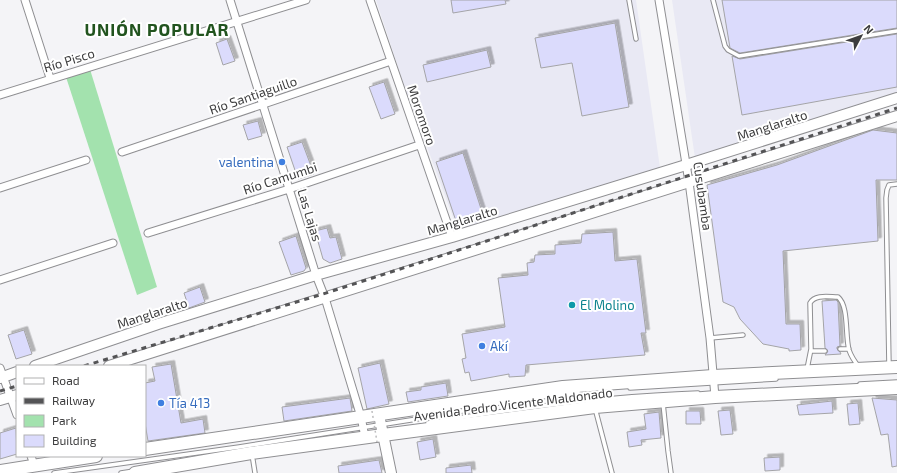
<svg xmlns="http://www.w3.org/2000/svg" width="897" height="473" font-family="'Exo 2',sans-serif">
  <style>
    .built { fill: #e9e9f4 }
    .green { fill: #a3e2ae }
    .building { fill: #dbdbfc; stroke: #a4a4a7; filter: url(#shadow) }
    .lines { fill: none; stroke-linecap: round; stroke-linejoin: round }
    .lane-casing { stroke: #8f8f92; stroke-width: 5.5 }
    .street-casing { stroke: #8f8f92; stroke-width: 9 }
    .secondary-casing { stroke: #8f8f92; stroke-width: 12 }
    .primary-casing { stroke: #8f8f92; stroke-width: 14 }
    .lane { stroke: #fff; stroke-width: 3.5 }
    .street { stroke: #fff; stroke-width: 7 }
    .secondary { stroke: #fff; stroke-width: 10 }
    .primary { stroke: #fff; stroke-width: 12 }
    .rail { stroke: #545456; stroke-width: 3; stroke-dasharray: 5 5; stroke-linecap: butt }
    .path-bridge { stroke: #bcbcbe; stroke-width: 1.5; stroke-dasharray: 2 3; stroke-linecap: butt }
    .shop-dot { fill: #3f7fe0; stroke: #fff; stroke-width: 1.5 }
    .culture-dot { fill: #0f9aa8; stroke: #fff; stroke-width: 1.5 }
    .labels { text-anchor: middle; dominant-baseline: central; stroke-width: 4; stroke-linejoin: round; paint-order: stroke }
    .street-label { font-size: 13px; fill: #3d3d3e; stroke: #fff }
    .shop-label { font-size: 13px; fill: #366cbe; stroke: #fff; text-anchor: start }
    .culture-label { font-size: 13px; fill: #0d838f; stroke: #fff; text-anchor: start }
    .district-label { font-size: 17px; font-weight: bold; letter-spacing: 1px; fill: #22541f; stroke: #fff }
  </style>
  <defs>
    <filter id="shadow"><feDropShadow dx="3.5" dy="-3.5" stdDeviation="0" flood-color="#0004"/></filter>
  </defs>
  <rect width="100%" height="100%" fill="#f4f4f7"/>
  <path class="built" d="M376 0H636L660 168 458 231 402 79Z
    M672 0H897V102L696 165Z"/>
  <path class="green" d="M89 66 157 287 137 295 65 74Z"/>
  <path class="building" d="M451 0H505L506 4 453 13Z
    M722 0H897V28L740 53 730 48Z
    M615 23 629 107 582 116 572 63 541 68 535 38Z
    M897 34V87L742 115 732 56 740 59Z
    M227 39 235 61 223 65 216 43Z
    M487 50 491 67 427 82 423 65Z
    M384 82 395 114 381 119 369 87Z
    M258 121 262 136 248 140 243 125Z
    M873 130 897 133V180H876L878 241 783 251 786 324H800L801 350 789 351V349L763 344 740 319 734 307 723 302 707 185 777 165Z
    M302 142 314 174 298 179 287 147Z
    M463 153 484 218 458 227 436 162Z
    M327 228 330 238 336 237 342 259 330 263 323 259 315 231Z
    M613 232 615 261 637 259 646 333H641L645 355 526 365 525 376 509 377V374L471 381 469 372 465 373 462 359 466 358 462 334 505 327 498 278 528 275 527 263 534 262 535 255 555 254V245L581 243 582 234Z
    M296 236 306 268 304 271 291 275 279 242Z
    M200 287 205 302 189 308 184 293Z
    M836 300 838 302 840 346 837 347V349L840 352 841 354 825 355 828 351 825 348 822 301Z
    M24 330 32 354 16 359 8 335Z
    M380 363 389 404 367 409 358 368Z
    M171 364 181 423 203 419 205 433 148 441 145 423V383L155 381 152 367Z
    M446 383 448 396 408 402 406 392 421 390V387Z
    M350 398 352 411 284 421 282 407Z
    M872 398 897 400V466L892 467 888 434 881 435Z
    M832 401 833 413 799 415 797 405Z
    M858 403 860 424 849 425 847 404Z
    M730 410 733 434 721 435 718 411Z
    M686 411H700L701 424H686Z
    M659 412 661 438 641 440 642 445 629 447 627 432 646 429 644 414Z
    M16 428 17 454 0 459V433Z
    M433 439 436 457 420 460 417 442Z
    M780 457V470L765 471 764 458Z
    M379 460 382 473H339L338 466Z
    M471 465 472 473H446V468Z"/>
  <g class="lines">
    <g class="lane-casing">
      <path id="lane" d="M629 0 636 39
        M713 0 725 46 728 50 739 56 897 31
        M710 338 743 335
        M840 349H849
        M811 351H825
        M889 365 886 198 887 190 889 185 897 184
        M807 369 811 349 810 303C815 294 829 297 838 297 849 306 845 336 849 350 851 356 855 362 859 367
        M860 384 897 382
        M630 388 776 379
        M663 403 668 451 671 473
        M595 408 612 473
        M428 423C517 408 607 396 698 393
        M252 454 255 473
        M54 473 239 447 436 416 467 410 492 404 578 392
        M121 473 134 471"/>
    </g>
    <g class="street-casing">
      <path id="street" d="M25 0 50 78
        M230 0 316 275 325 298 361 417 365 437
        M370 0 452 237
        M659 0 689 182 710 338 715 397
        M0 95 306 0
        M122 152 391 61
        M0 188 86 160
        M148 233 289 189 419 145
        M0 280 113 243
        M0 368 17 415
        M31 456 34 465"/>
    </g>
    <g class="secondary-casing">
      <path id="secondary" d="M35 366 158 324 316 275 452 237 686 165 897 98
        M109 366 897 116
        M0 378 17 372
        M0 400 17 395
        M379 415 391 473"/>
    </g>
    <g class="primary-casing">
      <path id="primary" d="M145 449 563 387 713 376 897 367
        M0 471 96 456
        M135 473 251 453 383 435 595 407 715 397 897 388"/>
    </g>
    <use href="#lane" class="lane"/>
    <use href="#street" class="street"/>
    <use href="#secondary" class="secondary"/>
    <use href="#primary" class="primary"/>
    <path class="rail" d="M84 366 323 294 897 108
      M0 391 17 386"/>
    <path class="path-bridge" d="M372 411 377 442"/>
  </g>
  <g class="shop-dot">
    <circle cx="282" cy="162" r="4"/>
    <circle cx="482" cy="346" r="4"/>
    <circle cx="161" cy="403" r="4"/>
  </g>
  <circle class="culture-dot" cx="572" cy="305" r="4"/>
  <g class="labels">
    <g class="street-label">
      <text transform="translate(69 60) rotate(-17)">Río Pisco</text>
      <text transform="translate(253 95) rotate(-19)">Río Santiaguillo</text>
      <text transform="translate(422 115) rotate(71)">Moromoro</text>
      <text transform="translate(772 125) rotate(-18)">Manglaralto</text>
      <text transform="translate(280 178) rotate(-18)">Río Camumbi</text>
      <text transform="translate(703 196) rotate(82)">Cusubamba</text>
      <text transform="translate(310 215) rotate(73)">Las Lajas</text>
      <text transform="translate(462 220) rotate(-17)">Manglaralto</text>
      <text transform="translate(152 313) rotate(-18)">Manglaralto</text>
      <text transform="translate(513 404) rotate(-7)">Avenida Pedro Vicente Maldonado</text>
    </g>
    <g class="shop-label">
      <text x="274" y="162" text-anchor="end">valentina</text>
      <text x="490" y="346">Akí</text>
      <text x="169" y="403">Tía 413</text>
    </g>
    <g class="culture-label">
      <text x="580" y="305">El Molino</text>
    </g>
    <g class="district-label">
      <text x="157" y="29">UNIÓN POPULAR</text>
    </g>
  </g>
  <rect x="16" y="365" width="130" height="92" fill="#ffffff" stroke="#b1b1b2"/>
  <rect x="24" y="378" width="20" height="6" fill="#ffffff" stroke="#b1b1b2"/>
  <text x="52" y="385" font-size="12" fill="#3d3d3e">Road</text>
  <rect x="24" y="398" width="20" height="6" fill="#545456" stroke="#b1b1b2"/>
  <text x="52" y="405" font-size="12" fill="#3d3d3e">Railway</text>
  <rect x="24" y="415" width="20" height="12" fill="#a3e2ae" stroke="#b1b1b2"/>
  <text x="52" y="425" font-size="12" fill="#3d3d3e">Park</text>
  <rect x="24" y="435" width="20" height="12" fill="#dbdbfc" stroke="#b1b1b2"/>
  <text x="52" y="445" font-size="12" fill="#3d3d3e">Building</text>
  <g transform="translate(861 36) rotate(49)" stroke="#ffffff" stroke-width="3" paint-order="stroke">
  <path d="M0-3L7 15L0 10L-7 15Z" fill="#3d3d3e"/>
  <text y="-6" font-size="11" font-weight="bold" text-anchor="middle" fill="#3d3d3e">N</text>
  </g>
</svg>
